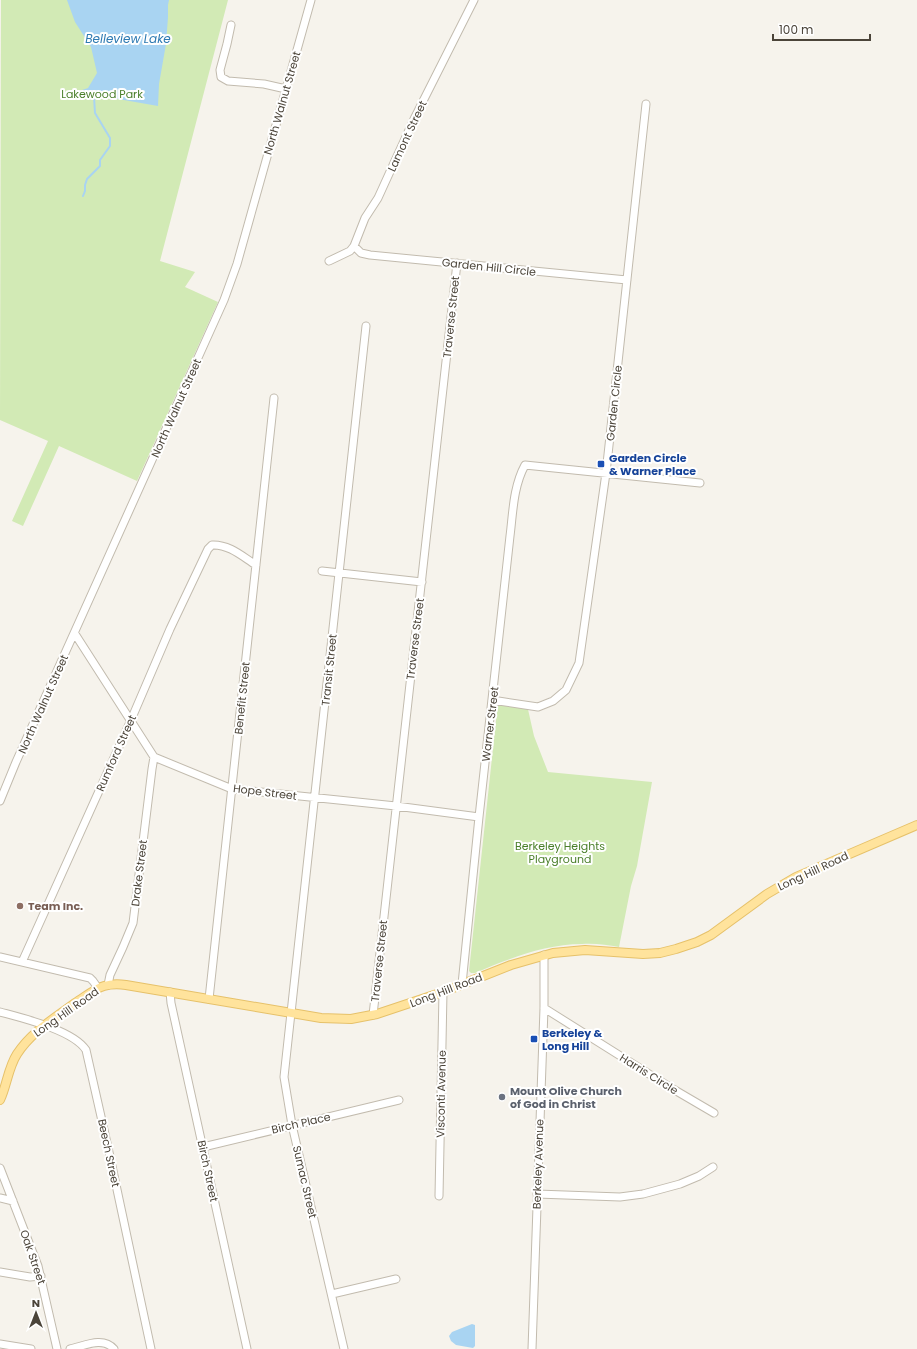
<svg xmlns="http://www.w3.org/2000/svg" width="917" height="1349" font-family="Poppins,sans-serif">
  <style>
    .green { fill: #d2eab5 }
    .water { fill: #a9d4f2 }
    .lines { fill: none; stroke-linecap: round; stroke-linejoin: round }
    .stream { stroke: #a9d4f2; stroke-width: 2 }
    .minor-casing { stroke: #c2bbae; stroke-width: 9 }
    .major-casing { stroke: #e6c16a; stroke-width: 10 }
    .minor { stroke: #fff; stroke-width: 7 }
    .major { stroke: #ffe39c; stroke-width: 8 }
    .transit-dot { fill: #1a4fb4; stroke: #fff; stroke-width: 1.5 }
    .education-dot { fill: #8d6e63; stroke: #fff; stroke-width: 1.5 }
    .worship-dot { fill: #6b7280; stroke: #fff; stroke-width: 1.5 }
    .labels { text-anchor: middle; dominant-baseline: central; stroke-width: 4; stroke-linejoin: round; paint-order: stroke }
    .park-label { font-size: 11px; fill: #4a7f2a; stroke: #fff }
    .street-label { font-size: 11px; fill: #4b4439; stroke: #fff }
    .transit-label { font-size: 11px; font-weight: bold; fill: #164399; stroke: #fff; text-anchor: start }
    .education-label { font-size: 11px; font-weight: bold; fill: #785e54; stroke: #fff; text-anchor: start }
    .worship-label { font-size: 11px; font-weight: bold; fill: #5b616d; stroke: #fff; text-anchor: start }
    .water-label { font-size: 12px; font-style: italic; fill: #2e7ab2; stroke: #fff }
  </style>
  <rect width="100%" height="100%" fill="#f6f3ec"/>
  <path class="green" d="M1 0H228L160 261 195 272 185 287 218 302 137 481 59 446 23 526 12 521 48 441 0 420Z
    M498 702 527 705 534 736 548 772 652 782 637 866 631 886 619 947C607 945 595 943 582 944 545 944 508 959 475 973H471L469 971Z"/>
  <path class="water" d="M67 0H169L168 5V17L166 44 159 84 158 106 101 96 99 99 81 96 82 90 88 88 97 73 91 47 75 22Z
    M472 1324 475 1325V1346L473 1348 456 1345 451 1341 449 1336 452 1332Z"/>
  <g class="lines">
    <path class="stream" d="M83 196 85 191V185L87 179 100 166V160L110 146V138L95 113 94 97"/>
    <g class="minor-casing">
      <path id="minor" d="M231 25 227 44 220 70 221 77 228 81 264 84 286 89
        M354 246 361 253 370 255 627 280
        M329 261 350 251 354 246 365 218 378 198 414 119 474 0
        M322 571 422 582
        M75 634 154 757 232 789 396 806 479 817
        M492 700 538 707 553 701 566 690 579 663 606 473 646 104
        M0 801 16 762 224 300 237 264 311 0
        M0 957 90 978 93 981 98 988
        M22 962 131 720 170 629 208 549 212 545C229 544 243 557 256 565
        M462 984 479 817 510 536C513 513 513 487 525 465L700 483
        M108 985 110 975 123 947 133 923 152 769 154 757
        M170 992 171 1003 247 1349
        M209 999 274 398
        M544 1008 673 1089 714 1113
        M0 1012C22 1018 73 1030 86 1050L109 1152 151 1349
        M373 1015 457 263
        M203 1147 399 1100
        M0 1168 38 1266 57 1349
        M537 1194 620 1197 643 1194 680 1184 699 1176 713 1167
        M439 1196 443 992
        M0 1198 13 1201
        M0 1272 30 1277 41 1276
        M332 1294 396 1279
        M0 1344 31 1349
        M70 1349C84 1346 103 1336 114 1349
        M344 1349 292 1125 284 1077 366 326
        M532 1349 544 1008V955"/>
    </g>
    <g class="major-casing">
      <path id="major" d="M0 1100C7 1085 8 1068 17 1054 31 1032 55 1018 75 1003 85 997 94 989 104 986 111 984 119 984 126 985L321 1018 351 1019 377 1014 443 992 511 965 553 953 585 950 643 954 660 953 676 949 697 942 711 935 767 894 796 877 917 825"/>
    </g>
    <use href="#minor" class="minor"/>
    <use href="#major" class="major"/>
  </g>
  <g class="transit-dot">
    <rect x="597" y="460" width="8" height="8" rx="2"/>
    <rect x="530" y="1035" width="8" height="8" rx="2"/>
  </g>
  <circle class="education-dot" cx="20" cy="906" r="4"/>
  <circle class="worship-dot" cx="502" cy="1097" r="4"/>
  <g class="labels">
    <g class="park-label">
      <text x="102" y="94">Lakewood Park</text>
      <text x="560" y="846">Berkeley Heights<tspan x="560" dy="13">Playground</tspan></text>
    </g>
    <g class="street-label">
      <text transform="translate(282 103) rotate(-74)">North Walnut Street</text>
      <text transform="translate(407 136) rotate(-65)">Lamont Street</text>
      <text transform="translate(489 267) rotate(6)">Garden Hill Circle</text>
      <text transform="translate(451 317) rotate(-84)">Traverse Street</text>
      <text transform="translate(614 403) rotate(-84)">Garden Circle</text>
      <text transform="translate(176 408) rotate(-66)">North Walnut Street</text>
      <text transform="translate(415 639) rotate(-83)">Traverse Street</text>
      <text transform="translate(329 670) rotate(-84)">Transit Street</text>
      <text transform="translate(242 698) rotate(-84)">Benefit Street</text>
      <text transform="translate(43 704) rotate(-66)">North Walnut Street</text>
      <text transform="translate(490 724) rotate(-83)">Warner Street</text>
      <text transform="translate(116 753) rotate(-66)">Rumford Street</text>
      <text transform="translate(265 792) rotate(7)">Hope Street</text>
      <text transform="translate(813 871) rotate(-25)">Long Hill Road</text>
      <text transform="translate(139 873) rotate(-83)">Drake Street</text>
      <text transform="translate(379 961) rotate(-84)">Traverse Street</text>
      <text transform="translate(446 990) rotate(-21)">Long Hill Road</text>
      <text transform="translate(66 1012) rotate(-35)">Long Hill Road</text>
      <text transform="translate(649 1074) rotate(32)">Harris Circle</text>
      <text transform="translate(441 1094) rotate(-89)">Visconti Avenue</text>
      <text transform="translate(301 1123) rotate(-13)">Birch Place</text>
      <text transform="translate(109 1153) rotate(78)">Beech Street</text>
      <text transform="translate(538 1164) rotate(-88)">Berkeley Avenue</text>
      <text transform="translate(208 1171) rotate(78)">Birch Street</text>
      <text transform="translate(305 1182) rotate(77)">Sumac Street</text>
      <text transform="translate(33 1257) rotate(71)">Oak Street</text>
    </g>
    <g class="transit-label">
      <text x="609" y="458">Garden Circle<tspan x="609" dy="13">&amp; Warner Place</tspan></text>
      <text x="542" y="1033">Berkeley &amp;<tspan x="542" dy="13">Long Hill</tspan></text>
    </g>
    <g class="education-label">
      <text x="28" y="906">Team Inc.</text>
    </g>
    <g class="worship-label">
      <text x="510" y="1091">Mount Olive Church<tspan x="510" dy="13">of God in Christ</tspan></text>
    </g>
    <g class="water-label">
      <text x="128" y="38">Belleview Lake</text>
    </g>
  </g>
  <g transform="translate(36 1313)" stroke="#ffffff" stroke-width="3" paint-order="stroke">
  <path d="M0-3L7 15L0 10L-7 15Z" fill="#4b4439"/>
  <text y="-6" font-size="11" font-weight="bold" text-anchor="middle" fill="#4b4439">N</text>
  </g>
  <path d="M773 34v6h97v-6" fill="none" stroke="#4b4439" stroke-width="2"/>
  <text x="779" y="34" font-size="12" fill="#4b4439" stroke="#ffffff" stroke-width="3" paint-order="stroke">100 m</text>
</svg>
